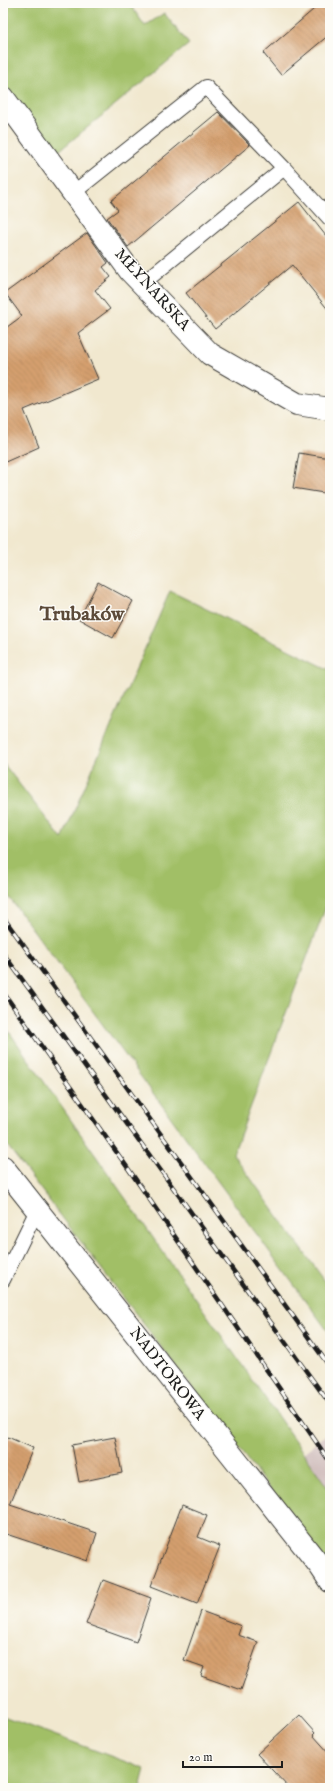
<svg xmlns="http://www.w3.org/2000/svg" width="333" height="1791" font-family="'IM FELL English',serif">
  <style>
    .industrial { fill: #d1bfbe }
    .grass { fill: #a1bf66; stroke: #5e6e41 }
    .building { fill: url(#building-back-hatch) }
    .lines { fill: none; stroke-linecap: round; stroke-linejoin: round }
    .service-casing { stroke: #3c3b37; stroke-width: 16 }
    .minor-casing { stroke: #3c3b37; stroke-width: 24 }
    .service { stroke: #fff; stroke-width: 14 }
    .minor { stroke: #fff; stroke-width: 22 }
    .rail-casing { stroke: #1c1c1c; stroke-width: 4.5 }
    .rail { stroke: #fdfcf7; stroke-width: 3; stroke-dasharray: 9; stroke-linecap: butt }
    .labels { text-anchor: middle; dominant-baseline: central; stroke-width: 3; stroke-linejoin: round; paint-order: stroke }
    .street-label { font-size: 16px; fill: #1c1c1c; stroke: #fdfcf7 }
    .district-label { font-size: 20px; font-weight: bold; fill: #5c4a39; stroke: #fdfcf7 }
  </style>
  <defs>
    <pattern id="building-back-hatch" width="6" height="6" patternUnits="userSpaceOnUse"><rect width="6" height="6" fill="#d49f6e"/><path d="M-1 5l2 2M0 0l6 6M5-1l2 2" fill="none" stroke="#b5885f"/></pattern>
  </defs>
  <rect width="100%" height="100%" fill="#fdfcf7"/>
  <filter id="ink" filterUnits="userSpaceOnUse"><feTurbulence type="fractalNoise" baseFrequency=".025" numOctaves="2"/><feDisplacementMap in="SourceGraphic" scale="8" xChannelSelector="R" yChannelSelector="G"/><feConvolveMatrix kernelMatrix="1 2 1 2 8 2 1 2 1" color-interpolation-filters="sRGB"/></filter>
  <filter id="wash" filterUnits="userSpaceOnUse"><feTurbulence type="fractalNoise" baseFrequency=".012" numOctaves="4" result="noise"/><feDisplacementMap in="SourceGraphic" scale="16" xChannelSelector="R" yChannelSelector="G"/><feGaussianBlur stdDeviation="0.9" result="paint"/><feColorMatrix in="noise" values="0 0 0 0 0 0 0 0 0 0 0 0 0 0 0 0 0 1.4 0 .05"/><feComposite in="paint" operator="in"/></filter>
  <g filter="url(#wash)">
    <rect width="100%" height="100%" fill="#f1e8cf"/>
    <path class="industrial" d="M330 1432V1491L303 1453Z"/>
    <path class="grass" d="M3 3H129L145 26 164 13 189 44 54 155 3 83Z
      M170 591 330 670V896L233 1154 330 1288V1334L3 889V763L62 839Z
      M3 1023 330 1491V1568L3 1140Z
      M3 1716 145 1769 140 1788H3Z"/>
    <g id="blocks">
      <path class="building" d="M321 3H330V34L281 75 263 53Z
        M218 112 250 145 128 247 107 218 118 210 111 201Z
        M299 202 330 241V312L292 265 215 329 186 293Z
        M87 233 108 263 103 267 111 277 95 290 110 309 78 333 98 379 24 410 39 447 3 463V330L22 316 5 293Z
        M299 453 330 458V494L293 488Z
        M98 582 133 601 113 638 79 619Z
        M3 1435 33 1448 10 1504 97 1533 88 1561 3 1533Z
        M115 1437 122 1473 79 1482 72 1445Z
        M182 1505 207 1515 198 1537 220 1546 197 1604 151 1586Z
        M103 1580 151 1598 136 1642 86 1624Z
        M201 1611 241 1626 238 1635 258 1642 241 1690 201 1676 204 1667 184 1660Z
        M299 1715 315 1733 313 1735 330 1754V1788H289L257 1754Z"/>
    </g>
  </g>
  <g filter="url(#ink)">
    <use href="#blocks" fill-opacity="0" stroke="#3c3b37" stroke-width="1"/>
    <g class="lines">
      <g class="service-casing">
        <path id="service" d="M73 193 206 87 284 168
          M142 284 284 168 330 219
          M3 1280 37 1210"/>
      </g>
      <g class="minor-casing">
        <path id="minor" d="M3 97 130 271 210 354 297 404 330 409
          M3 1167 320 1566 330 1581"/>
      </g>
      <use href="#service" class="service"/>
      <use href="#minor" class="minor"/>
      <g class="rail-casing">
        <path id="rail" d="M3 917 330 1367
          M3 953 330 1404
          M3 992 132 1174 330 1462"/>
      </g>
      <use href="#rail" class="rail"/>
    </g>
  </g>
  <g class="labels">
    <g class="street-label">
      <text transform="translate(152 290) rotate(48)">MŁYNARSKA</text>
      <text transform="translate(167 1374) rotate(52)">NADTOROWA</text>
    </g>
    <g class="district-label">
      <text x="82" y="614">Trubaków</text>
    </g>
  </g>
  <rect width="333" height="1791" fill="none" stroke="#fdfcf7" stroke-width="16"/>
  <path d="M183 1761v6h99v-6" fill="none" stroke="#1c1c1c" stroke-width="2"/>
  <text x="189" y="1761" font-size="12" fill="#1c1c1c" stroke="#fdfcf7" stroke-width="3" paint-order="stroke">20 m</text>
</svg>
